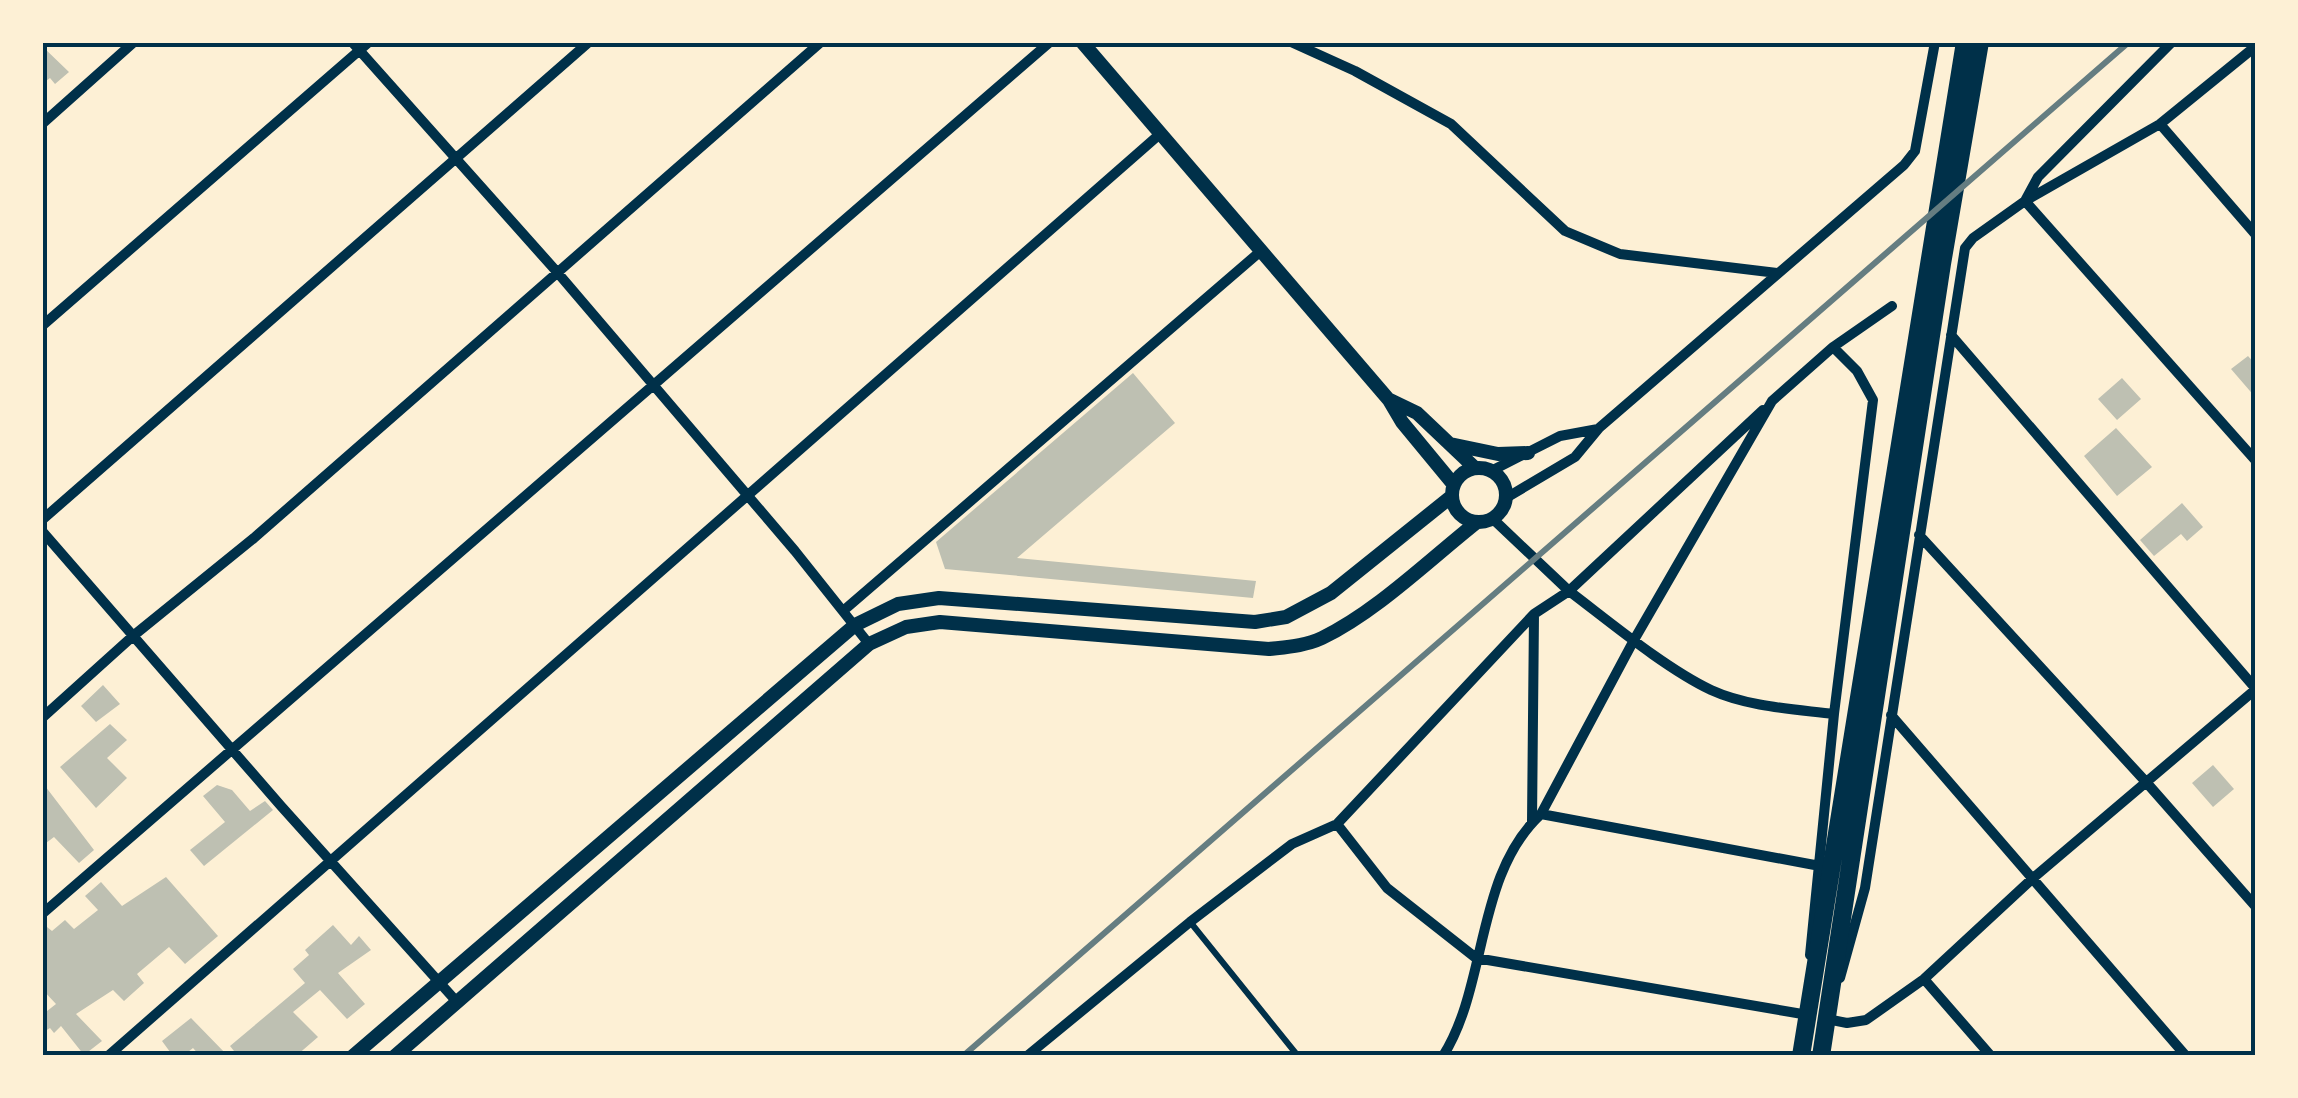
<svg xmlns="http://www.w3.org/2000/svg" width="2298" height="1098" font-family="Ubuntu,sans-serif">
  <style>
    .building { fill: #bec0b2 }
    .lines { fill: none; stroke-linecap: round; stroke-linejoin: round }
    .service { stroke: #003049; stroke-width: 6 }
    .minor { stroke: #003049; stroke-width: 10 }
    .tertiary { stroke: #003049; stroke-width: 14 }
    .primary { stroke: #003049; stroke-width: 18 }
    .rail { stroke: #657d81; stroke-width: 6 }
    .neatline { fill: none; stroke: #003049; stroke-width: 4 }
  </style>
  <rect width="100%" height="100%" fill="#fdf0d5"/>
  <path class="building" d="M42 46 69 72 55 84 50 78 42 84Z
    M2248 356 2256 365V398L2231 369Z
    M1133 373 1175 423 1017 558 1256 581 1253 598 945 569 936 542Z
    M2122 378 2141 399 2117 420 2098 399Z
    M2116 428 2152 467 2117 496 2084 456Z
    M2182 503 2203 527 2187 541 2181 534 2154 556 2140 540Z
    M103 685 120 704 96 722 81 706Z
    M110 724 127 740 107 758 127 778 96 808 60 767Z
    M2213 765 2234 789 2213 807 2192 783Z
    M42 782 94 850 79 863 54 837 42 846Z
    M217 785 232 790 250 811 265 801 273 810 204 866 190 850 225 822 203 796Z
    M166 877 218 936 185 964 169 947 137 974 144 983 124 1001 113 990 76 1014 102 1041 84 1055 61 1026 54 1033 50 1028 42 1033V1015L56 1004 42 989V923L52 931 65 920 74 929 98 910 85 896 101 882 122 906Z
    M333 925 351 945 359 936 371 950 338 973 365 1004 347 1019 320 990 293 1012 318 1037 296 1056H238L230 1046 305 983 293 969 309 955 305 950Z
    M191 1018 228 1056H200L193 1048 183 1056H173L162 1041Z"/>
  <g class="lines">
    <path class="service" d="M1191 923 1298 1056"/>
    <path class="minor" d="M352 42 557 272 795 551 869 644
      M1291 42 1355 71 1451 124 1565 231 1620 254 1777 273
      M2172 42 2038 177 2025 201 2256 461
      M42 124 134 42
      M2160 124 2256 235
      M42 326 369 42
      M1763 410 1569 591C1610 622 1665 668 1711 690 1748 707 1794 709 1834 714
      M1491 471 1560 436 1598 429
      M1506 498 1575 457 1599 428 1904 165 1915 151 1935 42
      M1493 519 1569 591 1534 614 1532 822
      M42 520 589 42
      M42 531 281 806 457 1002
      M1919 535 2146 782 2256 907
      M843 611 1262 250
      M1891 715 2186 1056
      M42 718 133 636 254 538 821 42
      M1541 814 1820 866
      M1337 824 1534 614
      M42 914 1050 42
      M1810 955 1834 714 1873 400 1857 371 1833 347
      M1840 978 1865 888 1965 248 1973 238 2025 201 2160 124 2256 46
      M1924 979 1991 1056
      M1829 1014 1827 1019 1847 1023 1866 1020 1924 979 2032 879 2256 689 1951 335
      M108 1056 1161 133
      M1027 1056 1190 922 1292 844 1337 824 1387 888 1476 958 1808 1015V1012
      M1443 1056C1488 985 1475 875 1541 814L1634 640 1772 401 1833 347 1892 306"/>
    <path class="tertiary" d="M1082 42 1389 400 1402 422 1454 485
      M1390 400 1417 413 1475 468
      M1450 444 1498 454 1528 453
      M1452 495a27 27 0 1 1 54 0a27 27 0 1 1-54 0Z
      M353 1056 855 625 898 604 939 598 1255 622 1286 617 1331 593 1452 496
      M395 1056 869 644 906 627 940 622 1269 649C1286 647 1305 646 1322 638 1376 612 1429 560 1477 522"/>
    <path class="primary" d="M1801 1056 1965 42
      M1821 1056 1942 264 1980 42"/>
    <path class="rail" d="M963 1056 2129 42"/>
  </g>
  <rect width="2298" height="1098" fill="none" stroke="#fdf0d5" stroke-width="90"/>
  <rect x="45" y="45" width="2208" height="1008" class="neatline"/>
</svg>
